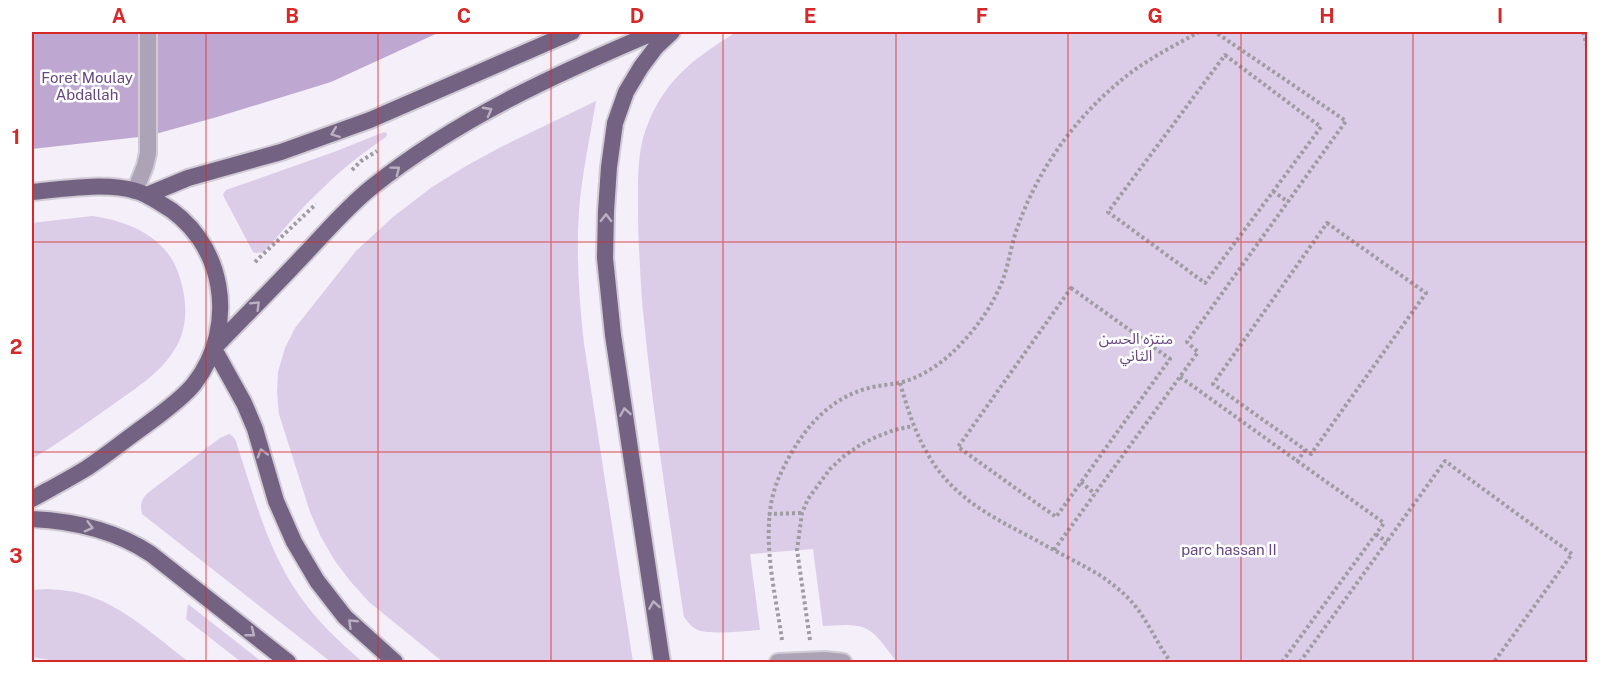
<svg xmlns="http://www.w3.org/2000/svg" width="1619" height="694" font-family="'Public Sans','Noto Sans Arabic',sans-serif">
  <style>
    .green { fill: #dbcce8 }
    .forest { fill: #bea8d2 }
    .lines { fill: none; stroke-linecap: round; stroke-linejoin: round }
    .service-casing { stroke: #d0cbd4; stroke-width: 20 }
    .primary-casing { stroke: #d0cbd4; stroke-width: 20 }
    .path { stroke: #9e9ba2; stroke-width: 4; stroke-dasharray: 3 3; stroke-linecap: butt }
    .service { stroke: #ada3b6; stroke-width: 16 }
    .primary { stroke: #746283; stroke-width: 16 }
    .oneway { stroke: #bab0c1 }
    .grid { fill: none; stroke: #d62828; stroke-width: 1.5; stroke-opacity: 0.55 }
    .labels { text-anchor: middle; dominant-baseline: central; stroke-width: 5; stroke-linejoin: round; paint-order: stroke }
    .park-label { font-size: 15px; fill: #67477f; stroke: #fff }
    .neatline { fill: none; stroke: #d62828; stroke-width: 2 }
    .grid-label { font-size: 20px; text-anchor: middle; font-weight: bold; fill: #d62828 }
  </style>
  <rect width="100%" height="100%" fill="#f4eff9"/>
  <path class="green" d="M736 32H1587V662H897C886 649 876 629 858 626 846 624 834 626 823 626L813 549 750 554 760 630C745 631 710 635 698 630 691 627 688 622 684 617 668 512 652 407 642 301 640 269 638 238 638 206 638 177 637 148 649 121 668 76 697 57 736 32Z
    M596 101C590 137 582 174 579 210 576 255 579 299 584 344L633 662H443L369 602 351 582 335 561 321 537 310 512 279 414 277 393 278 372 285 348 295 328 356 251 393 217 432 187 466 166 501 147Z
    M384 132 387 133 386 137C364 152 343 168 324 187 302 207 283 230 264 252L256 253 253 252 224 197 223 194 226 190 334 152Z
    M92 216C124 220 160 234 175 265 187 292 191 327 173 352 158 375 133 390 111 406 85 424 59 443 32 459V223Z
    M229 434C234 437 236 439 237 445 254 496 268 551 299 595 317 621 339 642 363 662H331L142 514C140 504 141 499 149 492L220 438Z
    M49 589C61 590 74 591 86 595 125 607 157 638 189 662H61L32 657V590Z
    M188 604 262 662H241L186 619Z"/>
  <path class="forest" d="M32 32H440L331 82 217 117 148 136 32 149Z"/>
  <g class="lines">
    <g class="service-casing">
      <path id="service" d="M135 191 145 166 148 153V32
        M778 662 825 660 843 662"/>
    </g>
    <g class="primary-casing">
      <path id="primary" d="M32 192C62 189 106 182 136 191 144 193 152 198 160 203 225 239 239 326 194 384 183 398 161 414 146 425 126 439 107 455 87 468 69 479 50 489 32 499
        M147 195 188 178 281 152 370 120 572 32
        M215 347C245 316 275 286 304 255 326 232 347 207 372 187 457 119 556 74 655 32
        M214 349 244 403 255 429 276 501 294 542 317 581 345 617 395 662
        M32 519C74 521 115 530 151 554L288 662
        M662 662 613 335 605 258 606 211 609 167 615 123 626 92 641 67 656 47 672 32"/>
    </g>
    <path class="path" d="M1583 32 1588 49
      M1225 55 1321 127 1205 283 1108 212Z
      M352 170 361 161 377 151
      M1273 191 1288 202
      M1327 223 1426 293 1311 454 1213 384Z
      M255 262 316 204
      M1071 288 1170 359 1056 517 958 447Z
      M1180 377 1384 523 1282 662
      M900 383C907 407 914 430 926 451 951 497 990 516 1034 539 1055 551 1077 562 1098 574 1116 586 1132 599 1143 617 1153 632 1160 648 1171 662
      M1297 462 1305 450
      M1081 482 1095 494
      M768 514 802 513
      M1376 534 1387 542
      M1054 550 1198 352 1187 342 1346 121 1215 32
      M782 640C775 589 757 524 780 475 797 438 822 403 862 390 874 386 886 385 898 383 919 379 941 364 956 349 975 330 992 307 1002 282 1009 264 1011 244 1018 226 1040 164 1081 110 1133 71 1154 56 1177 44 1199 32
      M810 640 797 550 802 513 808 499 830 469 844 456 860 445 876 437 894 430 913 426
      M1300 662 1445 461 1572 554 1494 662"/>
    <use href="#service" class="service"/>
    <use href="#primary" class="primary"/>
  </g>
  <defs><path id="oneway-chevron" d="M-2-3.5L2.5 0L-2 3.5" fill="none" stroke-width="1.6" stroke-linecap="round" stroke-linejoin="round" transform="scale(1.5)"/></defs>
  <g class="oneway">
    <use href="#oneway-chevron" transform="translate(488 111) rotate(-28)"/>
    <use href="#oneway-chevron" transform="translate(335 133) rotate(159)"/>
    <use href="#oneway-chevron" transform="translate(396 170) rotate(-37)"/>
    <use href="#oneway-chevron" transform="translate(606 218) rotate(-89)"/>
    <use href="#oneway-chevron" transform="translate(256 305) rotate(-45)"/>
    <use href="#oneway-chevron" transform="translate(625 412) rotate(-99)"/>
    <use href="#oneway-chevron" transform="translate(262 453) rotate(-106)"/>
    <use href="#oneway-chevron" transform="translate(89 527) rotate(15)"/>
    <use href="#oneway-chevron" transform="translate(654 605) rotate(-99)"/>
    <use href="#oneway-chevron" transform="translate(352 623) rotate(-136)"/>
    <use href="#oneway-chevron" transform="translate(251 633) rotate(38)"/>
  </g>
  <path class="grid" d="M206 32V662M378 32V662M551 32V662M723 32V662M896 32V662M1068 32V662M1241 32V662M1413 32V662M32 242H1588M32 452H1588"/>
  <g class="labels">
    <g class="park-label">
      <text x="87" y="77">Foret Moulay<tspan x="87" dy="17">Abdallah</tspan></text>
      <text x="1136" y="338">منتزه الحسن<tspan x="1136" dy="17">الثاني</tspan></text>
      <text x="1229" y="549">parc hassan II</text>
    </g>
  </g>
  <rect width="1619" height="694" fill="none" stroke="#ffffff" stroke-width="66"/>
  <rect x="33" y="33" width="1553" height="628" class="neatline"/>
  <g class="grid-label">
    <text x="119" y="23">A</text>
    <text x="292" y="23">B</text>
    <text x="464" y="23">C</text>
    <text x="637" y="23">D</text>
    <text x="810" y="23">E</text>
    <text x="982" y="23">F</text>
    <text x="1155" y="23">G</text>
    <text x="1327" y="23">H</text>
    <text x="1500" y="23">I</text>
    <text x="16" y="144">1</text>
    <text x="16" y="354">2</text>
    <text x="16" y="563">3</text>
  </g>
</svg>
